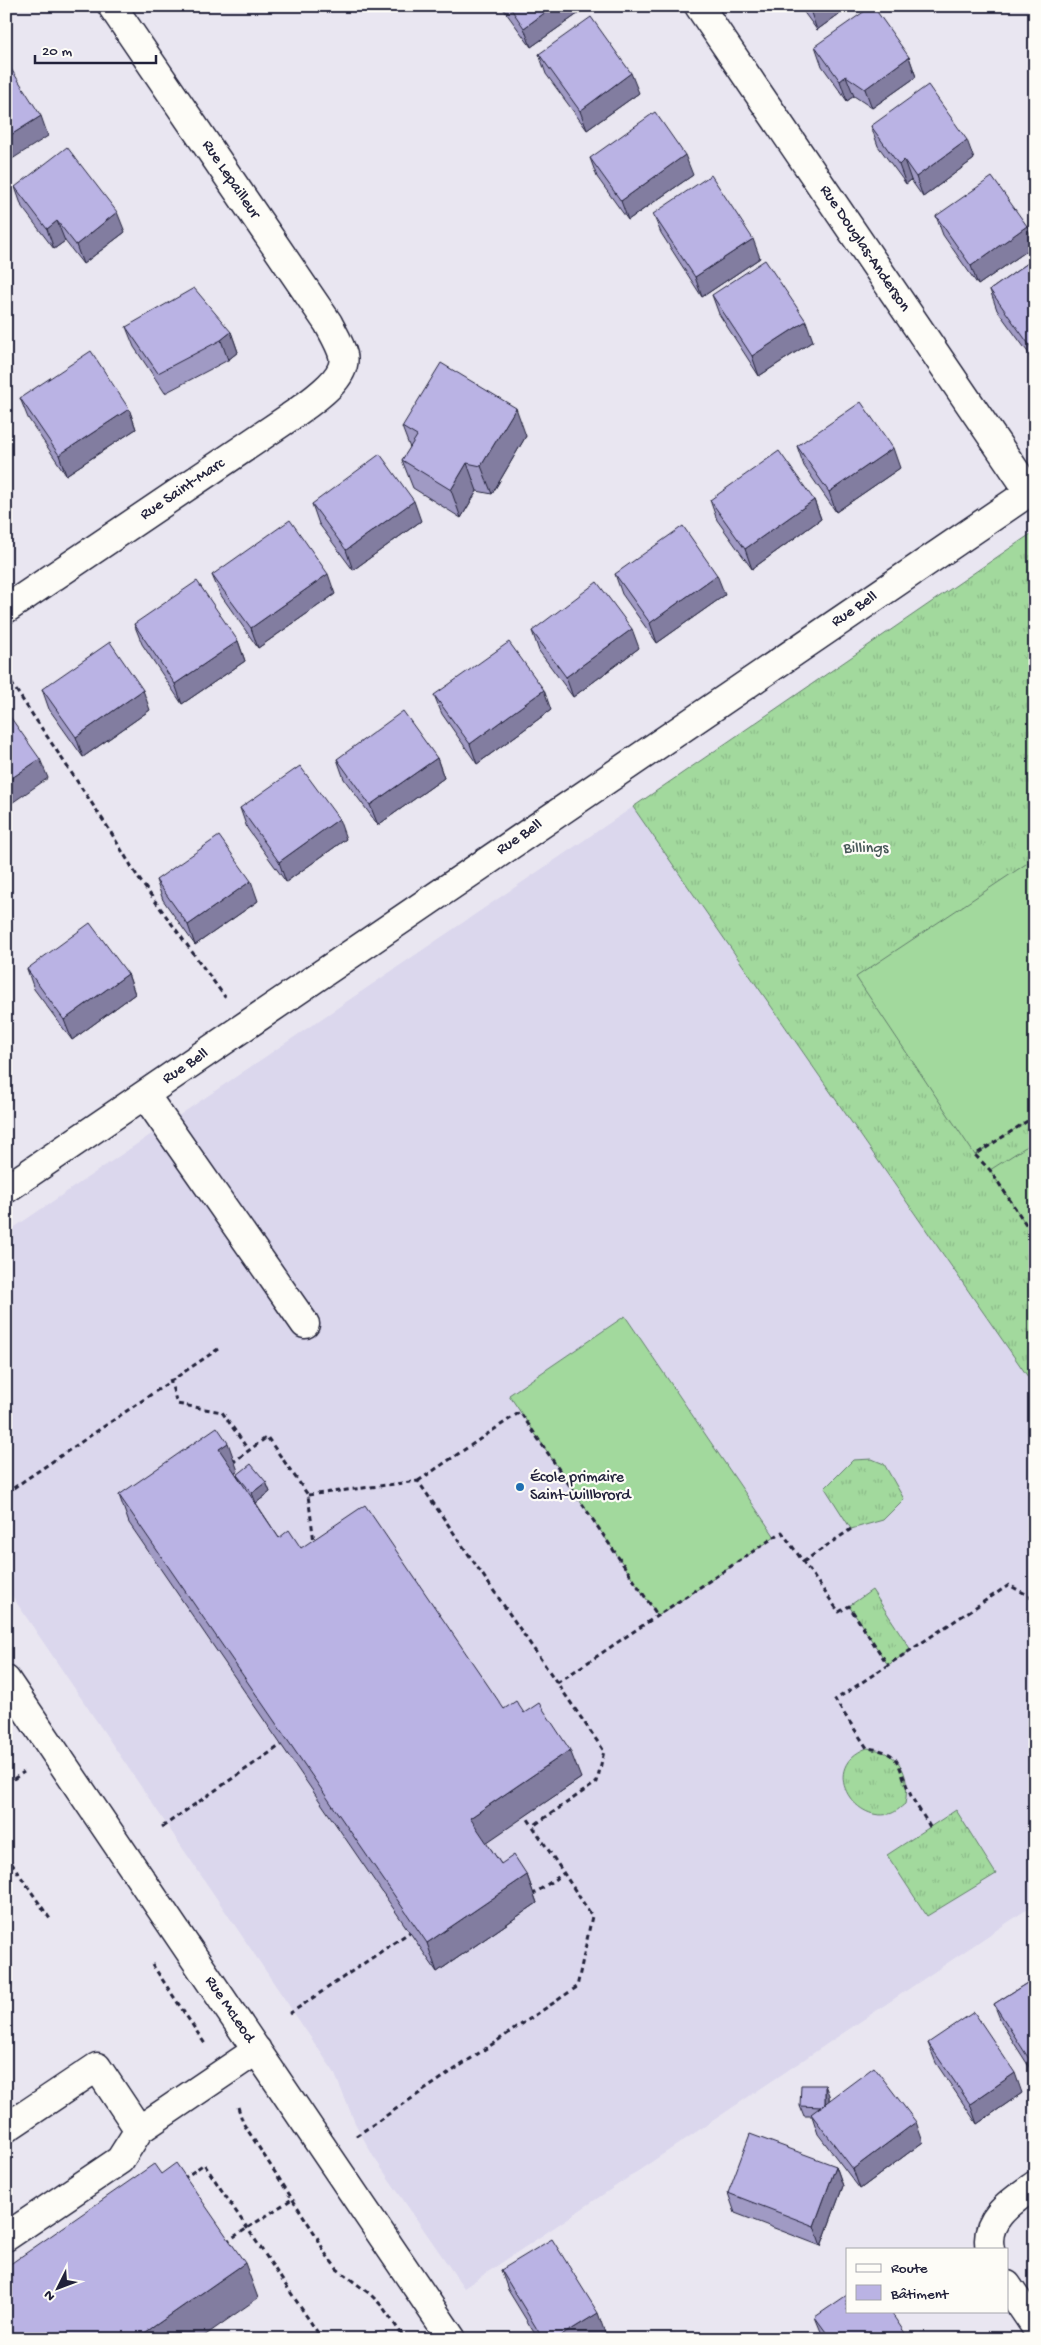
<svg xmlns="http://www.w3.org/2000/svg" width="1041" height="2345" font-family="'Gochi Hand',sans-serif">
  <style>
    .built { fill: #dbd7ed }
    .grass { fill: url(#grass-tufts); stroke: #627e6c }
    .pitch { fill: #a2d99d; stroke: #627e6c }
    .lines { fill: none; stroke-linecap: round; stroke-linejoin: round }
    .minor-casing { stroke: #22223b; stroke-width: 31 }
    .path { stroke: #22223b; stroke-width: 3; stroke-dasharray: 5 4; stroke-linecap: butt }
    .minor { stroke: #fdfcf7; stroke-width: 28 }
    .wall { fill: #a09ac4; stroke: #22223b }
    .shaded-wall { fill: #827da0; stroke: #22223b }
    .building { fill: #bab3e4; stroke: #22223b }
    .poi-dot { fill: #1f6fb2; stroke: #fdfcf7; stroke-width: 2 }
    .labels { text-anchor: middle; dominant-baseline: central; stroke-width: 4.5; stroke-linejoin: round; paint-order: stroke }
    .street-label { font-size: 16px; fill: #22223b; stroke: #fdfcf7 }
    .park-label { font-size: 16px; fill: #485958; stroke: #fdfcf7 }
    .poi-label { font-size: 16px; fill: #22223b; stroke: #fdfcf7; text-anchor: start }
  </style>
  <defs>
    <pattern id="grass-tufts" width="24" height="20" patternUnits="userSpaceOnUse" patternTransform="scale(1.25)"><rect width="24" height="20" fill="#a2d99d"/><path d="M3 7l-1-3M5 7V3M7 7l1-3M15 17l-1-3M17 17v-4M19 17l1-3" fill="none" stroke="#8bba88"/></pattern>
  </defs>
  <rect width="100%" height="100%" fill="#e9e6f1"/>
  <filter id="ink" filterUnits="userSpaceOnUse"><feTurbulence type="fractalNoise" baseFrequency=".02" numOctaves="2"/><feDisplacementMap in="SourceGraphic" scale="10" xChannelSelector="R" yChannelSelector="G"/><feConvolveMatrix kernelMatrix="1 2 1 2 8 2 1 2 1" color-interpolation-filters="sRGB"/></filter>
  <g filter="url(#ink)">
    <path class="built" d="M633 807 1035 1387V1904L464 2288 373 2156 355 2123 334 2072 6 1587V1233Z"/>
    <path class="grass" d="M1035 531V1387L633 807Z
      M872 1459 884 1464 904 1499 883 1520 851 1529 825 1488 853 1460Z
      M872 1590 911 1650 888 1665 849 1606Z
      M867 1748C900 1752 911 1773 905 1804 901 1807 895 1813 889 1814 854 1823 818 1767 867 1748Z
      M956 1810 996 1874 927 1916 887 1855Z"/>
    <path class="pitch" d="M1035 858V1116L975 1155 856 977Z
      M1035 1141V1238L990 1170Z
      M625 1316 775 1537 658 1616 509 1395Z"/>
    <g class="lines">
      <g class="minor-casing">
        <path id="minor" d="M699 6 1029 491
          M6 609 290 417C306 405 349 379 343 355 340 344 333 333 328 323L112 6
          M145 1095 305 1324
          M6 1189 1035 488
          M6 1680 452 2339
          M6 2128 97 2067 139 2130
          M6 2237 120 2160 139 2130 257 2050
          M990 2249C983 2219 1014 2200 1035 2185
          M1007 2285 1035 2326"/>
      </g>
      <path class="path" d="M6 675 107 826 139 879 225 997
        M1035 1116 975 1155 990 1170 1035 1238
        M170 1379 177 1404 222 1412 249 1451
        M232 1463 267 1437 308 1495 314 1542
        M418 1481 520 1412 658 1616
        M6 1493 218 1349
        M308 1495 418 1481 604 1751 597 1782 533 1826
        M803 1562 851 1529
        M557 1683 782 1532 839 1612 849 1606 888 1665
        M6 1784 24 1772
        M162 1827 281 1745
        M930 1827C923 1814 913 1802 908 1789 897 1762 900 1752 867 1748L835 1700 1009 1585 1035 1599
        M6 1855 50 1919
        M532 1895 564 1873
        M152 1964 205 2044
        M289 2014 410 1932
        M238 2107 243 2123 317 2237 325 2253 337 2269 370 2294 382 2306 405 2339
        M356 2136 577 1987 592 1916 526 1816
        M183 2179 204 2164 322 2339
        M226 2242 292 2199"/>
      <use href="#minor" class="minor"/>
    </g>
    <path class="wall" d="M501 6H589L531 47Z
      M783 6H850L817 30 800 7 788 13Z
      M815 46 909 57 916 77 872 108 854 96 847 101 822 66Z
      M539 54 639 93 587 130 546 74Z
      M871 126 974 159 923 197 911 180 906 184 878 146Z
      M590 158 693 175 628 220 597 177Z
      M15 187 125 232 83 264 65 241 54 249 22 207Z
      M653 214 760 258 702 297 661 233Z
      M936 216 1027 226 1034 246 978 285 943 235Z
      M1035 258V362L997 310 990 290Z
      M712 295 813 341 759 376 719 314Z
      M126 327 231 332 238 352 228 360 165 393 134 347Z
      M20 398 129 409 136 429 66 475 28 418Z
      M402 427 526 436 492 494 477 491 461 518 413 488 402 460 410 448Z
      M797 446 900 468 836 512 804 466Z
      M710 500H814L821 519 752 569 717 520Z
      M312 504 421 521 353 570 319 524Z
      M615 574 725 595 657 643 622 594Z
      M212 575 335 594 258 648 220 594Z
      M134 624 238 641 245 661 182 704 142 644Z
      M532 631 639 648 573 697 539 651Z
      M42 689 150 710 83 757 49 709Z
      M434 695 551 710 477 764 442 714Z
      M437 758 444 778 378 825 344 779 337 759Z
      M240 808 346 839 286 882 247 828Z
      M156 880 258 901 195 945 163 900Z
      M27 969 128 974 135 994 72 1040 34 989Z
      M238 1471 235 1473 239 1479 237 1475 266 1482 270 1492 256 1503 279 1538 301 1548 504 1709 524 1713 581 1778 486 1842 501 1864 527 1875 537 1903 437 1972 129 1523 119 1495Z
      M1035 1978V2076L1002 2024 994 2004Z
      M928 2043 1022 2093 977 2124 936 2063Z
      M829 2095V2101L923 2142 860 2189 818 2134 812 2116H804L800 2106Z
      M836 2166 843 2186 821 2246 735 2213 728 2193Z
      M501 2270 605 2333 595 2339H538L508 2290Z
      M815 2317 909 2339H824Z"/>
    <path class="shaded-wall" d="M554 6H589L531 47 524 28Z
      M815 6H850L817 30 810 10Z
      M909 57 916 77 872 108 865 89Z
      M631 73 639 93 587 130 580 111Z
      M846 76 854 96 847 101 840 81Z
      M41 116 48 136 6 163V138Z
      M967 140 974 159 923 197 916 177Z
      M685 155 693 175 628 220 621 201Z
      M904 160 911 180 906 184 899 165Z
      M117 212 125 232 83 264 76 245Z
      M57 221 65 241 54 249 47 229Z
      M1027 226 1034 246 978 285 971 266Z
      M753 239 760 258 702 297 695 277Z
      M806 321 813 341 759 376 752 356Z
      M231 332 238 352 228 360 221 340Z
      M516 408 526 436 492 494 481 466Z
      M129 409 136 429 66 475 59 455Z
      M893 448 900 468 836 512 829 492Z
      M467 463 477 491 461 518 451 490Z
      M814 500 821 519 752 569 745 549Z
      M414 501 421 521 353 570 346 550Z
      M328 574 335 594 258 648 251 628Z
      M717 575 725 595 657 643 650 623Z
      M632 629 639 648 573 697 566 677Z
      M238 641 245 661 182 704 175 684Z
      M143 690 150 710 83 757 76 737Z
      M544 690 551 710 477 764 470 744Z
      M437 758 444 778 378 825 370 805Z
      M40 759 48 778 6 807V782Z
      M339 819 346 839 286 882 279 862Z
      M251 881 258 901 195 945 188 925Z
      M128 974 135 994 72 1040 64 1020Z
      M228 1443 238 1471 229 1478 219 1449Z
      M266 1482 270 1492 256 1503 252 1493Z
      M570 1750 581 1778 480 1847 470 1818Z
      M527 1875 537 1903 437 1972 427 1943Z
      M1015 2073 1022 2093 977 2124 970 2104Z
      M825 2085 829 2095V2117L825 2107Z
      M916 2122 923 2142 860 2189 853 2169Z
      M836 2166 843 2186 821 2246 814 2226Z
      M245 2263 258 2298 200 2339H136Z
      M598 2313 605 2333 595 2339H556Z"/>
    <path class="building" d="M509 6H554L524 28Z
      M807 6H815L810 10Z
      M872 6H873L909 57 865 89 846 76 840 81 815 46Z
      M591 17 631 73 580 111 539 54Z
      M6 61 41 116 6 138Z
      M928 85 967 140 916 177 904 160 899 165 871 126Z
      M655 112 685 155 621 201 590 158Z
      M67 147 117 212 76 245 57 221 47 229 15 187Z
      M711 175 753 239 695 277 653 214Z
      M992 177 1027 226 971 266 936 216Z
      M1035 258V349L1033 350 990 290Z
      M765 260 806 321 752 356 712 295Z
      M194 288 231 332 221 340 158 373 126 327Z
      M91 351 129 409 59 455 20 398Z
      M441 363 516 408 481 466 467 463 451 490 402 460 417 436 402 427Z
      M861 402 893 448 829 492 797 446Z
      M779 451 814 500 745 549 710 500Z
      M380 454 414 501 346 550 312 504Z
      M290 520 328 574 251 628 212 575Z
      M683 526 717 575 650 623 615 574Z
      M197 581 238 641 175 684 134 624Z
      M597 582 632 629 566 677 532 631Z
      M110 642 143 690 76 737 42 689Z
      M509 642 544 690 470 744 434 695Z
      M6 711 40 759 6 782Z
      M403 711 437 758 370 805 337 759Z
      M300 766 339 819 279 862 240 808Z
      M219 836 251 881 188 925 156 880Z
      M90 923 128 974 64 1020 27 969Z
      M217 1427 228 1443 219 1449 279 1538 289 1530 301 1548 365 1505 504 1709 516 1701 524 1713 539 1703 570 1750 470 1818 501 1864 514 1855 527 1875 427 1943 119 1495Z
      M251 1464 266 1482 252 1493 237 1475Z
      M1035 1978V2064L1033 2065 994 2004Z
      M974 2012 1015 2073 970 2104 928 2043Z
      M874 2067 916 2122 853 2169 811 2114Z
      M801 2085H825V2104L821 2107 800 2106Z
      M750 2134 836 2166 814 2226 728 2193Z
      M176 2163 245 2263 136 2339H6V2277L9 2274 6 2270V2267L154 2164 161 2174Z
      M552 2239 598 2313 556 2339H543L501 2270Z
      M847 2295V2311H890L909 2339H831L815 2317Z"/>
  </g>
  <circle class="poi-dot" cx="520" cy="1487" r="5"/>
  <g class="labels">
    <g class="street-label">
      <text transform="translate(230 180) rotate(56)">Rue Lepailleur</text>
      <text transform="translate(864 249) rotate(56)">Rue Douglas-Anderson</text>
      <text transform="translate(183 490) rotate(-34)">Rue Saint-Marc</text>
      <text transform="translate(855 610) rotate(-34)">Rue Bell</text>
      <text transform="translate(520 838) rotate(-34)">Rue Bell</text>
      <text transform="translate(186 1067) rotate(-34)">Rue Bell</text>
      <text transform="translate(229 2010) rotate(56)">Rue McLeod</text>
    </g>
    <g class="park-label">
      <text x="866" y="849">Billings</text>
    </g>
    <g class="poi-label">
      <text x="530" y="1478">École primaire<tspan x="530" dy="18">Saint-Willbrord</tspan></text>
    </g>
  </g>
  <rect width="1041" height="2345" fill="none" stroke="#fdfcf7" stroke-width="25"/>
  <rect x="12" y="12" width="1016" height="2320" fill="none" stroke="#22223b" stroke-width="2" filter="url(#ink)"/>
  <rect x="846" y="2248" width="162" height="65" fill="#fdfcf7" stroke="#a5a5ac"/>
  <rect x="856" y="2264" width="25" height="8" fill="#fdfcf7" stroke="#a5a5ac"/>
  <text x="891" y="2272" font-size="15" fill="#22223b">Route</text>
  <rect x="856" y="2285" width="25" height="15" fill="#bab3e4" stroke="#a5a5ac"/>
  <text x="891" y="2298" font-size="15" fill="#22223b">Bâtiment</text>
  <g transform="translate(58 2288) rotate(228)" stroke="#fdfcf7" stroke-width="4" paint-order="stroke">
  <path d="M0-4L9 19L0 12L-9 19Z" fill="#22223b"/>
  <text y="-8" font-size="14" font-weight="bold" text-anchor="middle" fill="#22223b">N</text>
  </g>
  <path d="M35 55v8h121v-8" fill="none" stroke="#22223b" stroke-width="2.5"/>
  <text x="42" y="55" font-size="15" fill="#22223b" stroke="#fdfcf7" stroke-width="4" paint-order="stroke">20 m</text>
</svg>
